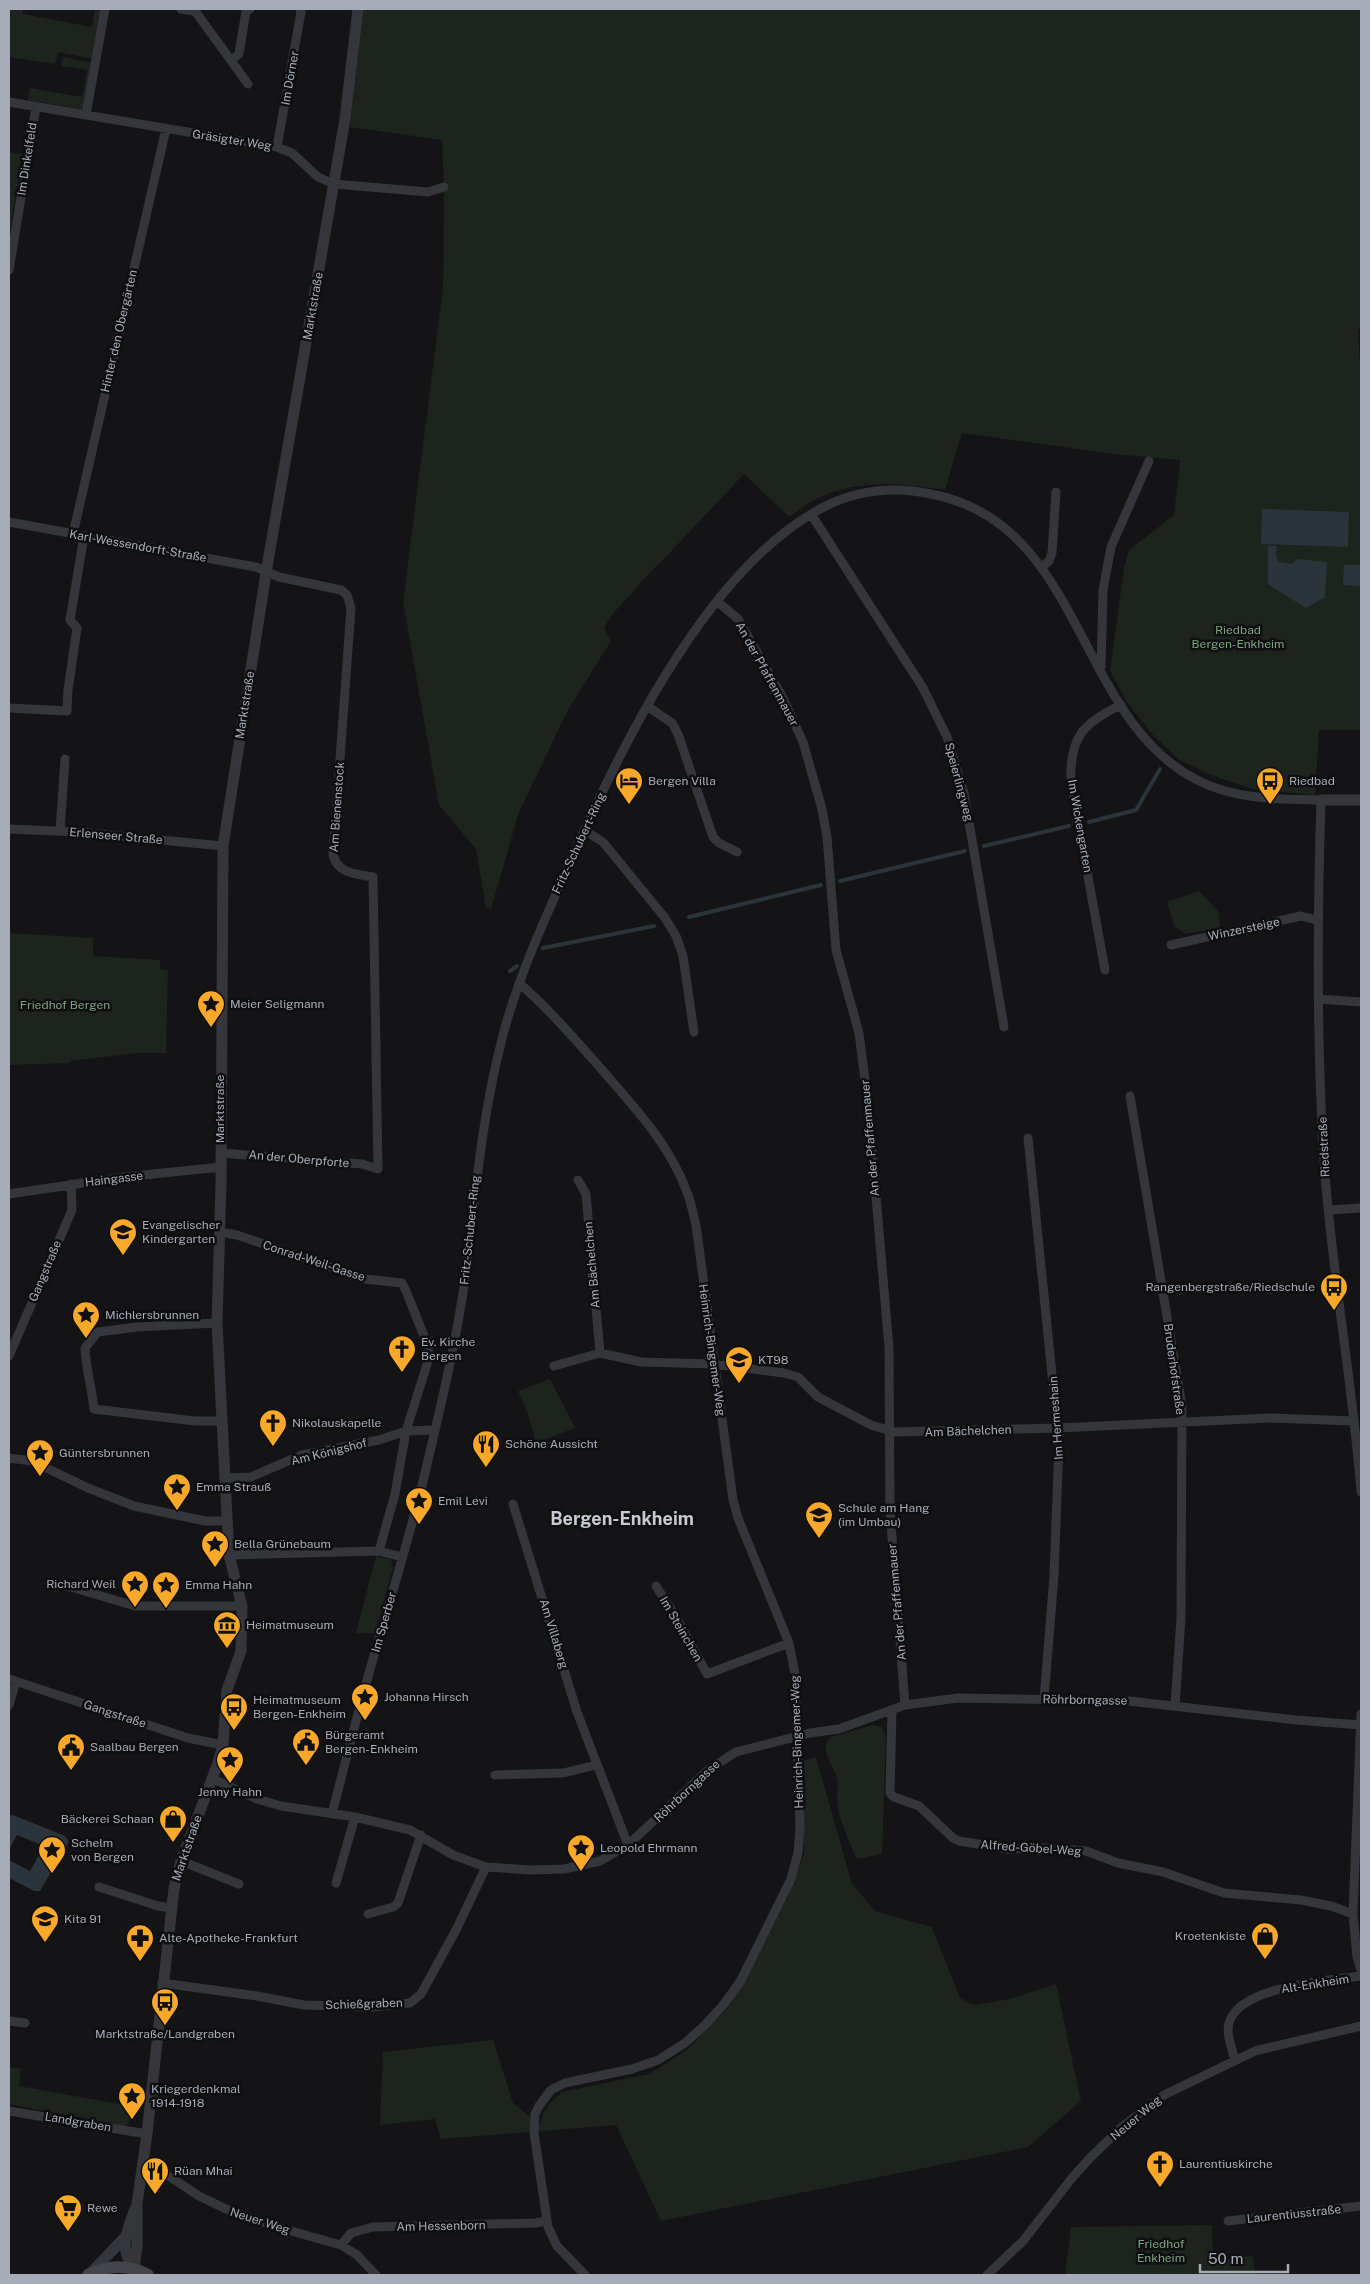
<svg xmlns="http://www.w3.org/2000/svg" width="1370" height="2284" font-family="'Public Sans',sans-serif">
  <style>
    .green { fill: #1c241d }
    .water { fill: #2a343a }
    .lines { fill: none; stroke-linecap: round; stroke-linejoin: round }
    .stream { stroke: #2a343a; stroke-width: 4 }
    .minor { stroke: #35363b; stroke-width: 9 }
    .tertiary { stroke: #35363b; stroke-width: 11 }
    .secondary { stroke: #43454b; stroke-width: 12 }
    .labels { text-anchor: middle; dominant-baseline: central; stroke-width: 5; stroke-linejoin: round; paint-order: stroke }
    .street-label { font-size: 12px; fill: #a5acb7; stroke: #0f0f11 }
    .park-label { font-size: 12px; fill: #7ba37c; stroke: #0f0f11 }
    .poi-label { font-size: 12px; fill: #a5acb7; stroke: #0f0f11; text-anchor: start }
    .district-label { font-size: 18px; font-weight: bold; fill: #c6cad3; stroke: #0f0f11 }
  </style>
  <rect width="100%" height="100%" fill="#141416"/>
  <path class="green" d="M9 9H23V14L92 27 95 9H103L93 59 58 52 55 64 9 57Z
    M363 9H1361V330L1358 329 1361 384V730H1319L1315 795 1252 789 1211 775 1179 760 1153 735 1126 701 1110 670 1124 568 1129 550 1174 515 1180 460 1114 454 962 433 945 490C903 483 858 479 818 498 808 503 798 511 789 517L744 474 661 562 656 566 611 616 604 628 611 641 568 710 519 812 491 909 486 908 476 849 439 805 403 602 443 288 444 187 442 140 350 127Z
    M63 57 94 63 86 110 28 100 30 88 82 97 87 70 61 66Z
    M9 152 22 154 9 238Z
    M1199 891 1218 911 1220 928 1185 934 1174 926 1167 902Z
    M9 933 93 938V956L160 960V969L168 970 166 1053H137L70 1061V1063L9 1065Z
    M550 1379 575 1428 536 1443 528 1414 518 1391Z
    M376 1556 392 1560 391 1566 393 1567 375 1633H356Z
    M873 1725 882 1727 886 1737 882 1854 857 1859C848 1839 838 1819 837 1797 837 1791 839 1783 837 1778 833 1765 818 1750 831 1737Z
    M816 1757 852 1884 875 1911 932 1927 960 1998 975 2005 1010 1999 1056 1984 1081 2101 1028 2147 661 2221 616 2125 441 2139 435 2119 380 2125 383 2052 493 2040 513 2103 540 2125 543 2113 549 2104 562 2092 649 2074 687 2050 729 2006 769 1933 794 1881 804 1854 803 1761Z
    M9 2067 21 2069 19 2086 136 2107 134 2115 126 2126 9 2104Z
    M1212 2225 1213 2260 1253 2256 1255 2275H1065L1071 2227Z"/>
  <path class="water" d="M1262 509 1349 512 1348 547 1261 544Z
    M1268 546H1277L1276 556 1279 562 1292 564 1298 559 1327 562 1325 597 1306 608 1268 584Z
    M1344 565H1361V586L1343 585Z
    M13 1815 65 1836 69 1842 40 1891H34L9 1878V1860L30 1871 44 1846 17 1835 9 1850V1816Z"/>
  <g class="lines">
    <path class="stream" d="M1089 822 1136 810 1160 769
      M984 846 1069 826
      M840 881 965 851
      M689 917 821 885
      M543 948 654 926
      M510 971 517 966"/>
    <path class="minor" d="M181 9 195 11
      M195 9V11L248 84
      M231 60 239 54 246 11 250 9
      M9 102 277 147 292 153 318 177 334 184 428 192 444 187
      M86 115 105 9
      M277 147 301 12 300 9
      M9 270 36 107
      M811 514 923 688 947 737 964 793 1004 1027
      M9 522 256 567 279 577 341 590 347 595 351 608 333 855C338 874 356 874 373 877L378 1169 362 1164 221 1153
      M73 534 166 129
      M1042 567 1049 561 1052 553 1056 492
      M718 602 738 619 783 698 803 742 822 809 827 837 836 950 859 1033 868 1103 889 1348 890 1511 905 1705
      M1101 667 1103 590 1111 547 1149 461
      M647 706 672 723 678 734 713 837 719 843 737 852
      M9 708 67 711 68 690 77 628 70 620 84 536
      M9 829 78 832 223 846
      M584 830 603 842 665 918 676 936 683 956 694 1032
      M60 831 65 759
      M1171 945 1301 916 1317 920
      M1105 970 1071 783C1069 739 1082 723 1121 705
      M520 984C548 1008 572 1036 597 1064 631 1104 668 1141 687 1192 691 1202 693 1214 696 1225L733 1500 738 1518 789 1643 795 1674 800 1827 798 1853 791 1879 740 1982 724 2004 705 2025 685 2043 658 2060 632 2069 565 2083 551 2090 539 2106 535 2114 534 2133 548 2227 557 2246 585 2275
      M1318 999 1361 1002
      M1130 1096 1182 1406 1181 1618 1175 1706
      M1028 1138 1059 1443 1054 1576 1044 1699
      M578 1180 586 1194 600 1353
      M9 1194 124 1177 221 1167
      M1329 1210 1361 1208
      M220 1232 237 1235 365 1279 402 1283 406 1291 428 1346 429 1358 406 1431 395 1494 379 1551
      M217 1323 137 1327 98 1332 85 1348C86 1369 92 1389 94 1409L195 1421H221
      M9 1356 72 1210 71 1184
      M554 1366 600 1353 641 1362 714 1364 784 1373 798 1377 818 1397 871 1425 894 1432 1058 1428 1270 1418 1354 1421
      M9 1458 32 1461 88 1488 134 1506 205 1521H227
      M225 1478 251 1477 302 1455 379 1440 406 1431 434 1430
      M513 1504 577 1712 628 1845
      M229 1555 379 1551 402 1557
      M49 1583 71 1587 135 1606H242
      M656 1586 677 1619 707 1674 789 1643
      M9 1679 188 1738 223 1745
      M9 1705 16 1681
      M892 1710 890 1793 894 1797 919 1806 953 1838 959 1841 1008 1849 1052 1848 1086 1851 1118 1863 1163 1872 1224 1893 1301 1900 1331 1906 1353 1914
      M1361 1714 1353 1914 1357 1957 1361 1970
      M495 1775 563 1773 596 1765
      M213 1779 257 1799 281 1806 355 1817 410 1830 453 1855 486 1867 532 1870 564 1869 600 1861 628 1845 708 1770 736 1752 810 1733 839 1729 905 1705 958 1698 1129 1701 1296 1720 1361 1725
      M332 1814C344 1767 356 1720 369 1673 388 1606 409 1540 425 1473 440 1409 456 1344 465 1279 475 1200 481 1121 501 1043 515 986 539 932 563 878 614 760 703 572 820 509 855 490 893 486 931 494 1085 523 1075 720 1199 781 1237 800 1279 799 1321 800 1317 925 1316 1049 1325 1174 1333 1280 1353 1386 1361 1492
      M181 1861 239 1884
      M336 1883 355 1817
      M99 1887 158 1906 171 1908
      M368 1914 393 1907 398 1903 421 1835
      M162 1983 257 1996 304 2005 372 2007 410 2003 421 1994 456 1930 486 1867
      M9 2021 25 2023
      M1235 2060C1232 2048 1226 2035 1229 2023 1239 1986 1330 1980 1361 1976
      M9 2111 147 2134
      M143 2164 155 2167 199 2196 226 2209 280 2228 341 2245 357 2255 376 2275
      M1228 2221 1361 2206
      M341 2245 351 2233 373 2227 535 2223 546 2221
      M987 2275 1023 2241 1072 2178 1090 2158 1123 2126 1164 2095 1255 2051 1361 2026"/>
    <path class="tertiary" d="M1321 800H1361
      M134 2268 137 2247V2204L147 2134 174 1888 181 1861 218 1763 223 1745 227 1690 241 1651 242 1606 229 1555 217 1323 221 1184 223 846 268 561 345 119 358 9
      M134 2268C118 2249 127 2230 135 2209
      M90 2274 125 2237"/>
    <path class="secondary" d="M88 2275C109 2265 128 2264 148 2275"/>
  </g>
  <defs>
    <g id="hotel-pin" transform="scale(1.4375)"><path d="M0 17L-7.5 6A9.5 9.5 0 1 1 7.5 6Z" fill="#f9a829" stroke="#0f0f11"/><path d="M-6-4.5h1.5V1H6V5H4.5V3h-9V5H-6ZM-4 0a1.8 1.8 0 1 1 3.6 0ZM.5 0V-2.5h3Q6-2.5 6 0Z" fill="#111"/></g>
    <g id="bus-pin" transform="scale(1.4375)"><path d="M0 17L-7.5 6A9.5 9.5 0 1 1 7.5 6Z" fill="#f9a829" stroke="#0f0f11"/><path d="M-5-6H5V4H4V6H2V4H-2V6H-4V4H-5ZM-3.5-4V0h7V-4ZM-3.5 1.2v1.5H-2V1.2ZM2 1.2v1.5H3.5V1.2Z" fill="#111"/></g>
    <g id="sight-pin" transform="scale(1.4375)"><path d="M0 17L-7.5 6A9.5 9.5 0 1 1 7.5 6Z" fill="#f9a829" stroke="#0f0f11"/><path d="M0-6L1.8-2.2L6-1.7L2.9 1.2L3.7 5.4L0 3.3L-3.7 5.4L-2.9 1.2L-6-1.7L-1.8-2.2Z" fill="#111"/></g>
    <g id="school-pin" transform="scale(1.4375)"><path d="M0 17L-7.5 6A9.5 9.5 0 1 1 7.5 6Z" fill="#f9a829" stroke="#0f0f11"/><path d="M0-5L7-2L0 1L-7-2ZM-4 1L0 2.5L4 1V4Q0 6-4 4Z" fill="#111"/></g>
    <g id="church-pin" transform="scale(1.4375)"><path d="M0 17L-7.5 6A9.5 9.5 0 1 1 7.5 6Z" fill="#f9a829" stroke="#0f0f11"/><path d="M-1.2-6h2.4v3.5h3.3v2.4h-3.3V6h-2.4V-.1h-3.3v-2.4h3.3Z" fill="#111"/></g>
    <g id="restaurant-pin" transform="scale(1.4375)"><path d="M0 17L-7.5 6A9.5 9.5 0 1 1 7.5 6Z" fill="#f9a829" stroke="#0f0f11"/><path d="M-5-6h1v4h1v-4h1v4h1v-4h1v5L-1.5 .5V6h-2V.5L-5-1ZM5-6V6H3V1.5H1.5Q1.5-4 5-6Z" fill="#111"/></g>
    <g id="museum-pin" transform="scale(1.4375)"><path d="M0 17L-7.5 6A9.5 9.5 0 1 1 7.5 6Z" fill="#f9a829" stroke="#0f0f11"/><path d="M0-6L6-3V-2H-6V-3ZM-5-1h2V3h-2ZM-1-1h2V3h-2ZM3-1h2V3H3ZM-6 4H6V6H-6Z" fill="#111"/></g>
    <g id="civic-pin" transform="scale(1.4375)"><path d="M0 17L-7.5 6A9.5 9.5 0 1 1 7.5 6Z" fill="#f9a829" stroke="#0f0f11"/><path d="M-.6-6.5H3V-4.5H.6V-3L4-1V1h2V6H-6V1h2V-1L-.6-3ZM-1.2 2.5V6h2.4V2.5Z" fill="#111"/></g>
    <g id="shop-pin" transform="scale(1.4375)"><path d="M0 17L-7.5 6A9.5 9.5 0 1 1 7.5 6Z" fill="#f9a829" stroke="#0f0f11"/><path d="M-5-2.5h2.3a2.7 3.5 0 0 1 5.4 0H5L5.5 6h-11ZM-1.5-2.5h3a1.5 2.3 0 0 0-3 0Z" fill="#111"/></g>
    <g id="pharmacy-pin" transform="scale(1.4375)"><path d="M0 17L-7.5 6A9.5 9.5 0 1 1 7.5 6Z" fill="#f9a829" stroke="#0f0f11"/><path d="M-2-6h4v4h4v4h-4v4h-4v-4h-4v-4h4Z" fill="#111"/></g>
    <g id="supermarket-pin" transform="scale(1.4375)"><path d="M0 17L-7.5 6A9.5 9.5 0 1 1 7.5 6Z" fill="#f9a829" stroke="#0f0f11"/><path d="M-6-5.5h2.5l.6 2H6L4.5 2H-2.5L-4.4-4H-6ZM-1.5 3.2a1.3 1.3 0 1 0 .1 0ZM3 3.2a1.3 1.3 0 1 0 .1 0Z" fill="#111"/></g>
  </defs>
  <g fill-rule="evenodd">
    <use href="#hotel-pin" x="629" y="781"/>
    <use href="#bus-pin" x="1270" y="781"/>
    <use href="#sight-pin" x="211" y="1004"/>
    <use href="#school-pin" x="123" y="1232"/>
    <use href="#bus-pin" x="1334" y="1287"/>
    <use href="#sight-pin" x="86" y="1315"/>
    <use href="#church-pin" x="402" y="1349"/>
    <use href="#school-pin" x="739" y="1360"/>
    <use href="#church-pin" x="273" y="1423"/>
    <use href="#restaurant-pin" x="486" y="1444"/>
    <use href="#sight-pin" x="40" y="1453"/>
    <use href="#sight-pin" x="177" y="1487"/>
    <use href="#sight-pin" x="419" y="1501"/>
    <use href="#school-pin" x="819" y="1515"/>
    <use href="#sight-pin" x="215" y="1544"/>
    <use href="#sight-pin" x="135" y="1584"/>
    <use href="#sight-pin" x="166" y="1585"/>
    <use href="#museum-pin" x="227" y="1625"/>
    <use href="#sight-pin" x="365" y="1697"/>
    <use href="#bus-pin" x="234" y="1707"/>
    <use href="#civic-pin" x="306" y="1742"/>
    <use href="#civic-pin" x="71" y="1747"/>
    <use href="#sight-pin" x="230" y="1760"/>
    <use href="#shop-pin" x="173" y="1819"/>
    <use href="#sight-pin" x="581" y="1848"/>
    <use href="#sight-pin" x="52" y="1850"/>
    <use href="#school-pin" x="45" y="1919"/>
    <use href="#shop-pin" x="1265" y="1936"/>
    <use href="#pharmacy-pin" x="140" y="1938"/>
    <use href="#bus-pin" x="165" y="2002"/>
    <use href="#sight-pin" x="132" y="2096"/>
    <use href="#church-pin" x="1160" y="2164"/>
    <use href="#restaurant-pin" x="155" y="2171"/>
    <use href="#supermarket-pin" x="68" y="2208"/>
  </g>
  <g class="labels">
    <g class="street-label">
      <text transform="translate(290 78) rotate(-80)">Im Dörner</text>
      <text transform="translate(232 140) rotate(9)">Gräsigter Weg</text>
      <text transform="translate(27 159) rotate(-81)">Im Dinkelfeld</text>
      <text transform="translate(313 306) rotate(-80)">Marktstraße</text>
      <text transform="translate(119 331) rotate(-77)">Hinter den Obergärten</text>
      <text transform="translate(138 546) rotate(10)">Karl-Wessendorft-Straße</text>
      <text transform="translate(767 674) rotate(61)">An der Pfaffenmauer</text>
      <text transform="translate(245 705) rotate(-81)">Marktstraße</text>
      <text transform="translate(959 782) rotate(75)">Speierlingweg</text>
      <text transform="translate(337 807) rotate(-86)">Am Bienenstock</text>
      <text transform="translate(1080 826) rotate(80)">Im Wickengarten</text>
      <text transform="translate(116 836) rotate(5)">Erlenseer Straße</text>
      <text transform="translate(579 843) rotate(-65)">Fritz-Schubert-Ring</text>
      <text transform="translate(1244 929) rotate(-12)">Winzersteige</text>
      <text transform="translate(220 1109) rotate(-90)">Marktstraße</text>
      <text transform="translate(870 1138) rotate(-95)">An der Pfaffenmauer</text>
      <text transform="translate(1324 1147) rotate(-93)">Riedstraße</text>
      <text transform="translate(299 1159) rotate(5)">An der Oberpforte</text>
      <text transform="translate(114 1179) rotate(-7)">Haingasse</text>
      <text transform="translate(470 1230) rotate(-84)">Fritz-Schubert-Ring</text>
      <text transform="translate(314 1261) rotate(18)">Conrad-Weil-Gasse</text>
      <text transform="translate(592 1265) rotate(-95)">Am Bächelchen</text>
      <text transform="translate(45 1271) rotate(-67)">Gangstraße</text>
      <text transform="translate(712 1350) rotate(82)">Heinrich-Bingemer-Weg</text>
      <text transform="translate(1174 1369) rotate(82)">Bruderhofstraße</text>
      <text transform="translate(1056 1418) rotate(-94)">Im Hermeshain</text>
      <text transform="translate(968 1431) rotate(-2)">Am Bächelchen</text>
      <text transform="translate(329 1452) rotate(-14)">Am Königshof</text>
      <text transform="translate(897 1602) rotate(-95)">An der Pfaffenmauer</text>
      <text transform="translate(384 1622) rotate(-74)">Im Sperber</text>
      <text transform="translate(681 1629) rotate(60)">Im Steinchen</text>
      <text transform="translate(554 1634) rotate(73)">Am Villaberg</text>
      <text transform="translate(1085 1700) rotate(1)">Röhrborngasse</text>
      <text transform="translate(115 1714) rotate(18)">Gangstraße</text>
      <text transform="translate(797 1742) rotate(-92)">Heinrich-Bingemer-Weg</text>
      <text transform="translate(687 1791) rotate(-43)">Röhrborngasse</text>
      <text transform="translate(187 1848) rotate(-71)">Marktstraße</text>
      <text transform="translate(1031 1848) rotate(4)">Alfred-Göbel-Weg</text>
      <text transform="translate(1315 1984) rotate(-9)">Alt-Enkheim</text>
      <text transform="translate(364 2004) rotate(-2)">Schießgraben</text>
      <text transform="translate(1136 2118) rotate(-40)">Neuer Weg</text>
      <text transform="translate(78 2122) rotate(10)">Landgraben</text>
      <text transform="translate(1294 2214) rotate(-6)">Laurentiusstraße</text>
      <text transform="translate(260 2221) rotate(18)">Neuer Weg</text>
      <text transform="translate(441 2226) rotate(-1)">Am Hessenborn</text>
    </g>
    <g class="park-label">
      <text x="1238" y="630">Riedbad<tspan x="1238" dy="14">Bergen-Enkheim</tspan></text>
      <text x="65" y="1005">Friedhof Bergen</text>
      <text x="1161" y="2244">Friedhof<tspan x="1161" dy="14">Enkheim</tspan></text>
    </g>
    <g class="poi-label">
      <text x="648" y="781">Bergen Villa</text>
      <text x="1289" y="781">Riedbad</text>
      <text x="230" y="1004">Meier Seligmann</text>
      <text x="142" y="1225">Evangelischer<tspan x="142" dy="14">Kindergarten</tspan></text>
      <text x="1315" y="1287" text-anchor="end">Rangenbergstraße/Riedschule</text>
      <text x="105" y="1315">Michlersbrunnen</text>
      <text x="421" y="1342">Ev. Kirche<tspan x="421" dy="14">Bergen</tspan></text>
      <text x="758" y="1360">KT98</text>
      <text x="292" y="1423">Nikolauskapelle</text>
      <text x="505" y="1444">Schöne Aussicht</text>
      <text x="59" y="1453">Güntersbrunnen</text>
      <text x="196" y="1487">Emma Strauß</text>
      <text x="438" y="1501">Emil Levi</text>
      <text x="838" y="1508">Schule am Hang<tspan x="838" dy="14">(im Umbau)</tspan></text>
      <text x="234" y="1544">Bella Grünebaum</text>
      <text x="116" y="1584" text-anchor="end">Richard Weil</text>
      <text x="185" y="1585">Emma Hahn</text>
      <text x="246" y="1625">Heimatmuseum</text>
      <text x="384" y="1697">Johanna Hirsch</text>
      <text x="253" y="1700">Heimatmuseum<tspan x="253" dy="14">Bergen-Enkheim</tspan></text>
      <text x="325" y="1735">Bürgeramt<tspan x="325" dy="14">Bergen-Enkheim</tspan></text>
      <text x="90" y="1747">Saalbau Bergen</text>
      <text x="230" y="1792" text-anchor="middle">Jenny Hahn</text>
      <text x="154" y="1819" text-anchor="end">Bäckerei Schaan</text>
      <text x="71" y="1843">Schelm<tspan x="71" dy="14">von Bergen</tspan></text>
      <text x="600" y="1848">Leopold Ehrmann</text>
      <text x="64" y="1919">Kita 91</text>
      <text x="1246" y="1936" text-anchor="end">Kroetenkiste</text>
      <text x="159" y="1938">Alte-Apotheke-Frankfurt</text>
      <text x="165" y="2034" text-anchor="middle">Marktstraße/Landgraben</text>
      <text x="151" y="2089">Kriegerdenkmal<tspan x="151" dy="14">1914-1918</tspan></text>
      <text x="1179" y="2164">Laurentiuskirche</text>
      <text x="174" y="2171">Rüan Mhai</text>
      <text x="87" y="2208">Rewe</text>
    </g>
    <g class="district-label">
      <text x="622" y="1518">Bergen-Enkheim</text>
    </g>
  </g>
  <rect width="1370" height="2284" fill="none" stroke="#a5acb7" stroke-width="20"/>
  <path d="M1200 2264v8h88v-8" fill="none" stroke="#a5acb7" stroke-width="2.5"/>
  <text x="1208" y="2264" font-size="15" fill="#a5acb7" stroke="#0f0f11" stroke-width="4" paint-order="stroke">50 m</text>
</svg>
